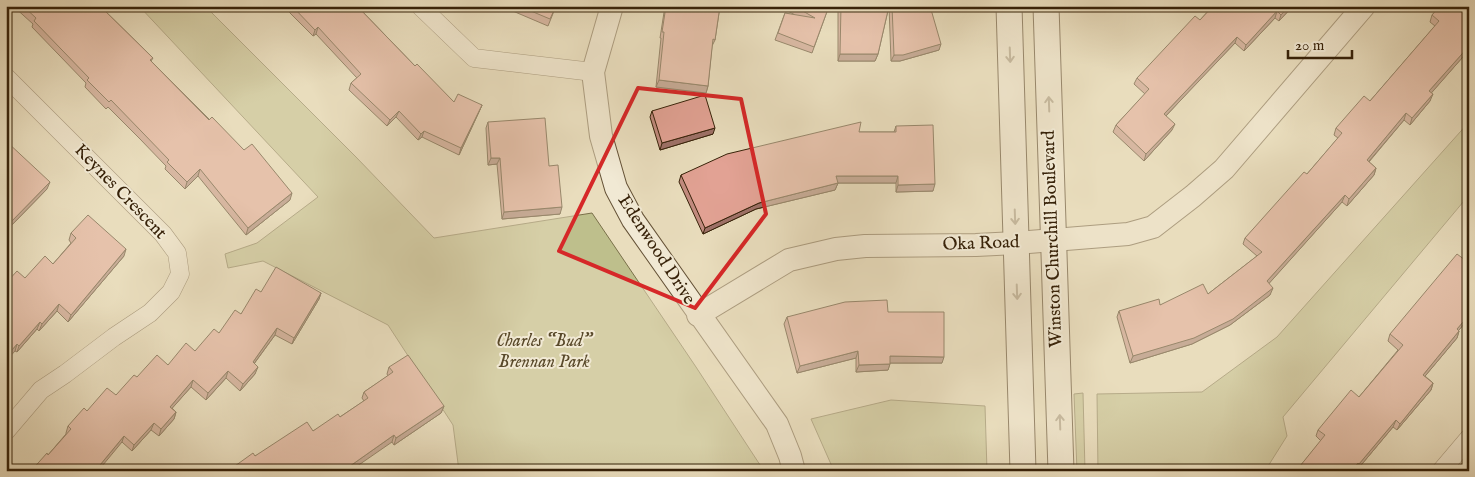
<svg xmlns="http://www.w3.org/2000/svg" width="1475" height="477" font-family="'IM FELL English',serif">
  <style>
    .green { fill: #bebf8c; stroke: #7a704a }
    .lines { fill: none; stroke-linecap: round; stroke-linejoin: round }
    .minor-casing { stroke: #645136; stroke-width: 19 }
    .tertiary-casing { stroke: #645136; stroke-width: 24 }
    .secondary-casing { stroke: #372209; stroke-width: 27 }
    .minor { stroke: #f1e9d4; stroke-width: 18 }
    .tertiary { stroke: #f1e9d4; stroke-width: 22 }
    .secondary { stroke: #f1e9d4; stroke-width: 25 }
    .wall { fill: #c28b7f; stroke: #372209 }
    .shaded-wall { fill: #9e7168; stroke: #372209 }
    .building { fill: #e2a294; stroke: #372209 }
    .oneway { stroke: #9d8f79 }
    .marked { fill: none; stroke: #d62828; stroke-width: 4; stroke-linejoin: round }
    .labels { text-anchor: middle; dominant-baseline: central; stroke-width: 4; stroke-linejoin: round; paint-order: stroke }
    .street-label { font-size: 18px; fill: #372209; stroke: #f1e9d4 }
    .park-label { font-size: 18px; font-style: italic; fill: #59492a; stroke: #f1e9d4 }
  </style>
  <rect width="100%" height="100%" fill="#e9ddbd"/>
  <filter id="stains"><feTurbulence type="fractalNoise" baseFrequency=".004" numOctaves="4"/><feColorMatrix values="0 0 0 0 .2 0 0 0 0 .09 0 0 0 0 .02 0 0 0 .5 -.17"/></filter>
  <radialGradient id="worn" r=".72"><stop offset=".6" stop-color="#630" stop-opacity="0"/><stop offset="1" stop-color="#630" stop-opacity=".3"/></radialGradient>
  <path class="green" d="M139 6H205L356 157 434 238 592 213 696 367 764 471H459L453 425 388 325 263 261 228 268 225 254 257 243 318 197Z
    M1469 122V195L1283 417 1287 436 1265 471H1098L1097 394 1202 392 1277 337Z
    M1083 393 1085 471H1077L1074 394Z
    M891 400 985 406 987 471H834L811 419Z"/>
  <g class="lines">
    <g class="minor-casing">
      <path id="minor" d="M420 6 474 58 593 72
        M6 77 163 234 177 253 180 274 171 292 150 313 114 337 65 374 41 390 6 431
        M1441 471 1469 438"/>
    </g>
    <g class="tertiary-casing">
      <path id="tertiary" d="M612 6 593 72 601 136 616 188 633 220 777 424 790 456 794 471
        M698 315 789 260 836 249 865 246 976 245 1016 243 1128 234 1153 227 1193 196 1224 169 1364 6"/>
    </g>
    <g class="secondary-casing">
      <path id="secondary" d="M1009 6 1023 471
        M1046 6 1061 471"/>
    </g>
    <use href="#minor" class="minor"/>
    <use href="#tertiary" class="tertiary"/>
    <use href="#secondary" class="secondary"/>
  </g>
  <path class="wall" d="M13 6H100L153 58 151 61 290 200 246 235 198 176 185 189 165 169 166 166 140 139 108 107 106 109 85 87 86 83 32 27 33 24Z
    M283 6H357L415 66 454 102 482 105 459 155 422 137 418 140 396 117 387 126 349 90 351 83 357 78 316 34 313 36Z
    M501 6H556L548 26Z
    M665 6H720L715 40 712 46 708 86 706 93 656 87 661 38H660Z
    M779 6H829L812 53 775 40 785 13 795 15Z
    M839 6H889L878 54 875 61H838V8Z
    M889 6H930L939 50 900 61H891Z
    M1213 6H1293L1279 21 1275 18 1244 51 1235 43 1200 79 1166 116 1172 130 1144 161 1113 132 1116 125 1145 94 1134 84 1137 78 1200 20Z
    M1440 6 1469 50 1431 93 1430 101 1410 125 1404 120 1369 162 1376 168 1374 175 1347 206 1342 202 1269 283 1270 295 1230 325 1192 344 1130 363 1117 317 1119 311 1160 305 1208 294 1257 256 1243 244 1245 238 1307 174 1338 138 1334 135 1336 128 1370 101 1435 26 1430 22 1432 15Z
    M652 111 713 134 660 150 650 117Z
    M488 122 549 166 560 214 502 219 497 164 488 165 486 128Z
    M896 126 933 191 896 192V183H838L835 190 756 209 703 234 679 182 681 175 859 132H894Z
    M6 141 47 189 7 230H6Z
    M71 233 124 256 68 322 57 311 39 331 37 329 17 352 15 351 25 278 53 264 71 243 69 240Z
    M1469 263V318L1458 331H1459L1457 338 1425 376 1433 383 1431 390 1397 430 1393 427 1357 470 1355 469 1354 471H1296L1321 441 1316 436 1318 430 1359 397 1398 350 1388 341 1390 334Z
    M261 292 321 293 319 299 292 344 275 335 254 364 255 374 240 391 226 378 206 400 191 387 172 408 176 412 174 419 159 436 151 430 132 451 122 442 48 455 66 434V433L68 426 87 411 116 395 137 377 168 365 195 351 219 333 241 314Z
    M888 312 942 363H890L888 370 856 372V358L797 373 784 324 787 317Z
    M389 367 444 406 441 413 394 445 392 442 255 456 313 431 340 417 364 401 362 398 364 392 388 376 387 374Z"/>
  <path class="shaded-wall" d="M1289 6H1293L1279 21 1281 15Z
    M1277 11 1275 18 1244 51 1246 45Z
    M318 27 316 34 313 36 315 30Z
    M1237 37 1235 43 1162 120 1164 114Z
    M941 44 939 50 900 61H891L894 55Z
    M1469 46V50L1427 98 1429 91Z
    M840 54H878L875 61H838Z
    M659 80 708 86 706 93 656 87Z
    M1433 94 1430 101 1410 125 1412 118Z
    M482 105 479 112 459 155 461 148Z
    M399 111 396 117 387 126 390 120Z
    M1406 113 1404 120 1364 167 1367 160Z
    M1175 124 1172 130 1144 161 1146 154Z
    M715 128 713 134 660 150 662 143Z
    M424 131 422 137 418 140 421 134Z
    M491 158H500L497 164 488 165Z
    M1376 168 1374 175 1347 206 1349 199Z
    M200 169 198 176 185 189 187 182Z
    M836 176H898L896 183H834Z
    M50 182 47 189 7 230 9 224Z
    M838 183 835 190 756 209 703 234 705 228 759 203Z
    M935 184 933 191 896 192 898 185Z
    M292 193 290 200 246 235 248 228Z
    M1345 195 1342 202 1265 288 1267 281Z
    M562 207 560 214 502 219 504 212Z
    M126 249 124 256 68 322 71 315Z
    M1273 288 1270 295 1230 325 1192 344 1130 363 1133 356Z
    M321 293 319 299 292 344 294 338Z
    M59 304 57 311 39 331 42 324Z
    M1469 315V318L1454 336 1457 329Z
    M40 322 37 329 17 352 19 346Z
    M277 328 275 335 250 369 253 362Z
    M1459 331 1457 338 1421 381 1423 375Z
    M17 344 15 351 6 361V357Z
    M858 351 856 358 797 373 800 366Z
    M890 356 944 357 942 363H887Z
    M890 364 888 370 856 372 859 365Z
    M258 367 255 374 240 391 243 384Z
    M228 371 226 378 206 400 208 393Z
    M193 380 191 387 168 413 170 407Z
    M1433 383 1431 390 1397 430 1400 424Z
    M444 406 441 413 394 445 396 438Z
    M176 412 174 419 159 436 161 429Z
    M1396 420 1393 427 1357 470 1359 464Z
    M154 423 151 430 132 451 134 445Z
    M394 435 392 442 350 471H343Z
    M124 436 122 442 98 471H95Z
    M1358 463 1354 471H1351Z"/>
  <path class="building" d="M23 6H100L153 58 150 60 209 120 212 117 244 150 252 144 292 193 248 228 200 169 187 182 167 162 169 160 142 132 111 100 109 102 87 80 89 78 34 21 36 18Z
    M292 6H357L415 66 417 64 454 102 458 94 482 105 461 148 424 131 421 134 399 111 390 120 351 83 361 74 318 27 315 30Z
    M519 6H556L550 19Z
    M666 6H720L715 40 713 39 708 86 659 80 664 32H662Z
    M794 6H829L814 47 778 33 785 13 815 18Z
    M841 6H889L878 54H840Z
    M892 6H930L941 44 903 55H894Z
    M1213 6H1289L1281 15 1277 11 1246 45 1237 37 1203 73 1164 114 1175 124 1146 154 1116 125 1149 89 1137 78 1195 16 1200 20Z
    M1440 6H1469V46L1429 91 1433 94 1412 118 1406 113 1367 160 1376 168 1349 199 1345 195 1267 281 1273 288 1233 319 1194 338 1133 356 1119 311 1159 299 1160 305 1203 284 1208 294 1262 252 1245 238 1304 172 1307 174 1342 133 1336 128 1364 96 1370 101 1439 21 1432 15Z
    M705 95 715 128 662 143 652 111Z
    M545 118 549 166 558 165 562 207 504 212 500 158H491L488 122Z
    M861 122 859 132H896V126L933 125 935 184 898 185V176H836L838 183 759 203 705 228 681 175 727 154Z
    M6 141 50 182 9 224 6 221Z
    M88 215 126 249 71 315 59 304 42 324 40 322 19 346 17 344 6 357V283L17 271 25 278 45 256 53 264 76 238 71 233Z
    M1457 254 1469 263V315L1457 329 1459 331 1423 375 1433 383 1400 424 1396 420 1359 464 1358 463 1351 471H1296L1325 435 1318 430 1351 390 1359 397 1403 345 1390 334Z
    M276 267 321 293 294 338 277 328 253 362 258 367 243 384 228 371 208 393 193 380 170 407 176 412 161 429 154 423 134 445 124 436 95 471H31L47 453 48 455 71 429 68 426 84 408 87 411 107 388 116 395 134 375 137 377 157 355 168 365 186 343 195 351 214 329 219 333 235 310 241 314 256 289 261 292Z
    M887 300 888 312H944V357L890 356V364L859 365 858 351 800 366 787 317 845 302Z
    M408 355 444 406 396 438 394 435 343 471H228L253 453 255 456 307 422 313 431 338 414 340 417 368 398 364 392 393 372 389 367Z"/>
  <defs><path id="oneway-shaft" d="M-6 0H5M1.5-3L5.5 0L1.5 3" fill="none" stroke-width="1.6" stroke-linecap="round" stroke-linejoin="round" transform="scale(1.25)"/></defs>
  <g class="oneway">
    <use href="#oneway-shaft" transform="translate(1010 55) rotate(88)"/>
    <use href="#oneway-shaft" transform="translate(1049 104) rotate(-92)"/>
    <use href="#oneway-shaft" transform="translate(1015 217) rotate(88)"/>
    <use href="#oneway-shaft" transform="translate(1017 292) rotate(88)"/>
    <use href="#oneway-shaft" transform="translate(1060 422) rotate(-92)"/>
  </g>
  <path d="M0 0H1475V477H0ZM638 88 741 99 766 214 695 308 559 251Z" fill="#e9ddbd" fill-opacity=".55" fill-rule="evenodd"/>
  <path class="marked" d="M638 88 741 99 766 214 695 308 559 251Z"/>
  <g class="labels">
    <g class="street-label">
      <text transform="translate(120 192) rotate(46)">Keynes Crescent</text>
      <text transform="translate(1053 239) rotate(-92)">Winston Churchill Boulevard</text>
      <text transform="translate(981 244) rotate(-2)">Oka Road</text>
      <text transform="translate(656 250) rotate(57)">Edenwood Drive</text>
    </g>
    <g class="park-label">
      <text x="544" y="341">Charles “Bud”<tspan x="544" dy="21">Brennan Park</tspan></text>
    </g>
  </g>
  <rect width="1475" height="477" fill="none" stroke="#e9ddbd" stroke-width="25"/>
  <rect x="8" y="8" width="1460" height="462" fill="none" stroke="#372209" stroke-width="2.5"/>
  <rect x="12" y="12" width="1450" height="452" fill="none" stroke="#372209"/>
  <path d="M1288 50v8h64v-8" fill="none" stroke="#372209" stroke-width="2.5"/>
  <text x="1295" y="50" font-size="15" fill="#372209" stroke="#f1e9d4" stroke-width="4" paint-order="stroke">20 m</text>
  <rect width="100%" height="100%" filter="url(#stains)"/>
  <rect width="100%" height="100%" fill="url(#worn)"/>
</svg>
